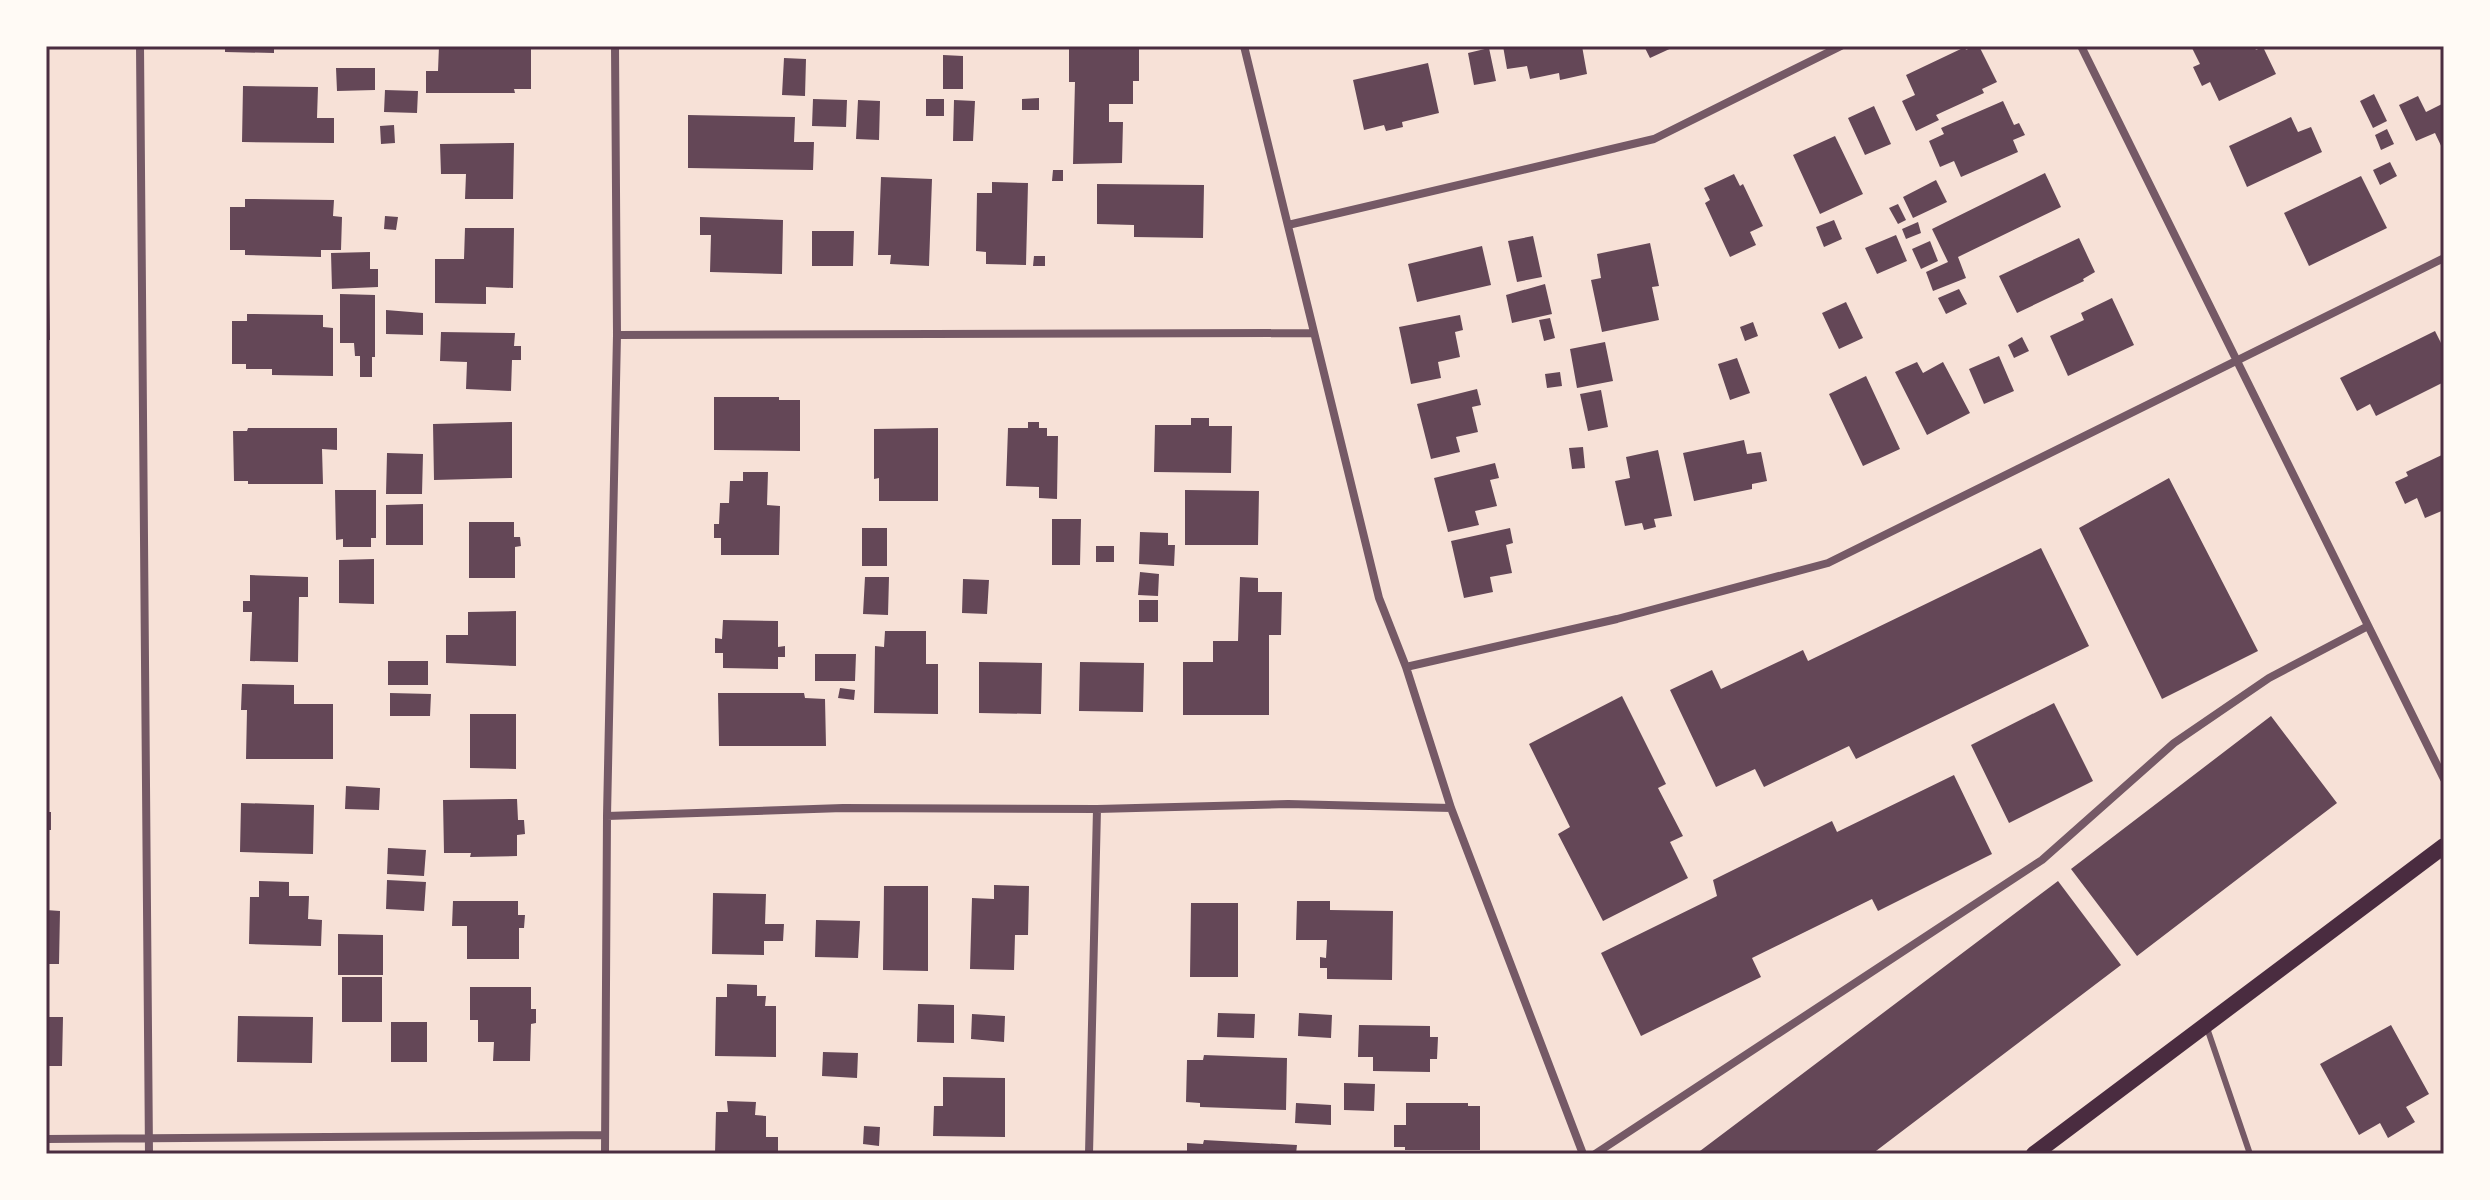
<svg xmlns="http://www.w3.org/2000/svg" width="2490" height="1200" font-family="Rubik,sans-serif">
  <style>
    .building { fill: #644757 }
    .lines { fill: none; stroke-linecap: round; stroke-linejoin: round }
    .service { stroke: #755966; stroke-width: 6 }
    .minor { stroke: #755966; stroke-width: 8 }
    .secondary { stroke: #4a2c40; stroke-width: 16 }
    .neatline { fill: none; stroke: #4a2c40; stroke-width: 3 }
  </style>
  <rect width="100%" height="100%" fill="#f7e1d7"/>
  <path class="building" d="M225 46H274V53L225 52Z
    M439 46H531V89H514L515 93H426V71H438Z
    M1069 46H1139V81H1133V104H1109V122H1123L1122 163 1073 164 1075 82H1069Z
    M1503 46H1582L1587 74 1560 80 1559 73 1530 79 1527 66 1507 69Z
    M1644 46H1676L1650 58Z
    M1975 46H1979L1997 82 1982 89 1984 93 1936 115 1939 120 1916 131 1902 101 1915 95 1906 75 1965 47 1966 50Z
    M2191 46H2254L2256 50 2263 47 2276 74 2219 101 2210 82 2202 86 2193 67 2200 64Z
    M1489 48 1496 81 1474 85 1468 53Z
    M943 55 963 56V89H943Z
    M784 58 806 59 805 96 782 95Z
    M1428 63 1439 113 1402 122 1403 127 1386 131 1384 125 1364 130 1353 80Z
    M336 68H375V90L337 91Z
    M243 86 318 87 317 118H334V143L242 142Z
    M385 90 418 91 417 113 384 112Z
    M2374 94 2387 121 2373 128 2360 101Z
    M2418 96 2426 112 2444 103V152L2435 133 2416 141 2399 105Z
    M1039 98V110H1022V99Z
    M813 99 847 100 846 127 812 126Z
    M926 99H944V116H926Z
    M858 100 880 101 879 140 856 139Z
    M954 100 975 101 973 141H953Z
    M2003 101 2014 125 2019 123 2025 135 2013 140 2018 152 1961 177 1954 161 1940 167 1929 141 1944 134 1941 128Z
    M1874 106 1891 144 1865 155 1848 118Z
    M688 115 795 117 794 142H814L813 170 688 168Z
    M2291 117 2298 132 2311 127 2322 152 2247 187 2229 146Z
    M394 125 395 143 381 144 380 126Z
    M2387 129 2394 144 2381 150 2375 135Z
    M1835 136 1863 194 1820 214 1793 155Z
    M514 143 513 199H465L466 174H441L440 144Z
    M2390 162 2397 176 2380 185 2373 170Z
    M1053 170H1063V181H1052Z
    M2045 173 2061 207 1958 257 1966 278 1933 291 1926 272 1948 262 1932 229Z
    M1734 174 1740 186 1743 184 1763 226 1750 232 1756 245 1730 257 1705 203 1710 200 1704 188Z
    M2361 176 2387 228 2309 266 2284 213Z
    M881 177 932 179 929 266 890 264 891 255H878Z
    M1936 180 1947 202 1913 218 1903 197Z
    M992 182 1028 183 1026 265 986 264V252L976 251 977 193H992Z
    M1097 184 1204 185 1203 238 1134 237V225L1097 224Z
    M245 199 334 200 333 216 342 217 341 250H321V257L245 255V250H230V207H245Z
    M1898 204 1906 220 1898 224 1889 208Z
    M385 216 398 217 396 230 384 229Z
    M700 217 783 220 782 274 710 272 711 235H700Z
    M1834 220 1842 239 1824 247 1816 227Z
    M1918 222 1921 233 1906 239 1902 229Z
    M465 228H514L513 288 486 287V304L435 303V259H464Z
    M812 231H854L853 266H812Z
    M1896 235 1907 261 1877 274 1865 248Z
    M1533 236 1542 277 1517 282 1508 241Z
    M2079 238 2095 272 2083 279 2084 281 2017 313 1999 276Z
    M1930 241 1938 261 1921 269 1912 249Z
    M1650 243 1659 286 1652 287 1659 320 1602 332 1591 280 1601 278 1597 254Z
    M1482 246 1491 285 1417 302 1408 264Z
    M370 252V269H378V287L332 289 331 253Z
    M1034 256H1045V266H1033Z
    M46 281H49L50 340H46Z
    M1545 284 1552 314 1512 323 1506 295Z
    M1959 289 1967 304 1946 314 1938 298Z
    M340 294 375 295V357H372V377H360V356H355L354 343H340Z
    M2112 298 2134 345 2068 376 2050 336 2084 320 2081 313Z
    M1846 302 1863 338 1839 349 1822 313Z
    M386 310 423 313V335L386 334Z
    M247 314 323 315V327L333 328V376L272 375V369H246V364H232V321H247Z
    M1460 315 1463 330 1455 332 1460 357 1438 362 1441 378 1411 384 1399 327Z
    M1550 318 1555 338 1544 341 1539 320Z
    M1753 322 1758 336 1745 341 1740 327Z
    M2435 331 2444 349V382L2376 416 2370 404 2357 411 2340 378Z
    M441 332 515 333 514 346H521V360H512L511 391 466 389 467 362 440 361Z
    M2022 337 2029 351 2014 358 2008 345Z
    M1605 342 1613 381 1577 388 1570 349Z
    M1999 356 2014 391 1984 404 1969 369Z
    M1737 358 1750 393 1730 400 1718 364Z
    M1917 362 1923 373 1943 362 1970 413 1927 435 1895 372Z
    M1560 372 1562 386 1547 388 1545 374Z
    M1866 376 1900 449 1863 466 1829 394Z
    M1477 389 1481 405 1472 407 1478 432 1456 437 1460 452 1431 459 1417 404Z
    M1601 390 1608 427 1588 431 1580 394Z
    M714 397H779V400H800V451L714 450Z
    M1191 418H1209V426H1232L1231 473 1154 472 1155 425H1191Z
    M512 422V478L434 480 433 424Z
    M1028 422H1039V428H1047V436H1058L1057 499 1039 498V487L1006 486 1008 428H1028Z
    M248 428H337V450L322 449 323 484H248V481H234L233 431H247Z
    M938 428V501H879V478L874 479V429Z
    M1744 440 1747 454 1761 452 1767 481 1752 484V489L1694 501 1683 453Z
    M1583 447 1585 468 1572 469 1569 448Z
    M1658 450 1672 516 1654 519 1656 527 1644 530 1642 523 1625 526 1615 481 1630 478 1626 457Z
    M387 453 423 454 422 494H386Z
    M2444 454V510L2425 518 2417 498 2405 504 2395 482 2408 476 2406 472Z
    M1495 463 1499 478 1490 480 1497 506 1475 511 1479 525 1448 532 1434 478Z
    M743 472H768L767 505 780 506 779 555H721V538H714V524H719L720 503H729L730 481H743Z
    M2169 478 2258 651 2162 699 2079 528Z
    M335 490H376V538H371V547H343V539L336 540Z
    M1185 490 1259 491 1258 545H1185Z
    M423 504V545H386V505Z
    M1052 519H1081L1080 565H1052Z
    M469 522H514V537H520L521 546 515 547V578H469Z
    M862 528H887V566H862Z
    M1510 528 1513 543 1506 545 1512 573 1490 577 1493 592 1464 598 1451 541Z
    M1140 532 1168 533V545H1175L1174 566 1139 564Z
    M1096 546H1114V562H1096Z
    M2041 548 2089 646 1856 759 1849 746 1764 787 1755 769 1716 787 1670 690 1712 670 1721 689 1803 650 1808 661Z
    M374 559V604L339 603V560Z
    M1140 572 1159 574 1158 596 1138 595Z
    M250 575 308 577V597H299L298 662 250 661 252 612H243V601H250Z
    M865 577H889L888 615 863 614Z
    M1240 577 1258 578V592H1282L1281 635H1269V715H1183V662H1213V641H1238Z
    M963 579 989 580 987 614 962 613Z
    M1139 600H1158V622H1139Z
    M516 611V666L446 663V635H468V612Z
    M723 620 778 621V647L785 646V657H778V669L723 668V653H715V638L722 639Z
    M885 631H926V664H938V714L874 713 875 646 884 647Z
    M815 654H856L855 681H815Z
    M388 661H428V685H388Z
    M979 662 1042 663 1041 714 979 713Z
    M1080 662 1144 663 1143 712 1079 711Z
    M242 684 294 685V704H333V759H246L247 710H241Z
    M840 688 855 690 854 700 838 698Z
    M390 693 431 694 430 716H390Z
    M718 693H804L805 698 825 699 826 746H719Z
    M1622 696 1666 784 1658 788 1683 836 1670 842 1688 878 1603 921 1558 834 1570 827 1529 744Z
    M2054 703 2093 781 2009 823 1971 745Z
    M470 714H516V769L470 768Z
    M2271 716 2337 803 2137 956 2071 869Z
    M1954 775 1992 854 1878 911 1872 899 1752 958 1761 977 1641 1036 1601 953 1717 896 1713 880 1832 821 1837 832Z
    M346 786 380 788 379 810 345 809Z
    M517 799 518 820H524L525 834 517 835V856L470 857 471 853H444L443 800Z
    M241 803 314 805 313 854 240 852Z
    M46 812H51V830H46Z
    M388 848 426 850 424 876 387 874Z
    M387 880 426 882 424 911 386 909Z
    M259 881 289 882V896H309L308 919 322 920 321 946 249 944 250 897H259Z
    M2058 881 2121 965 1872 1154H1696Z
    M994 885 1029 886 1028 935H1015L1014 970 970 969 972 898 994 899Z
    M884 886H928V971L883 970Z
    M713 893 766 894 765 924H784L783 941H764V955L712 954Z
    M453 901H518V915H525L524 928H519V959H467V926H452Z
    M1297 901H1330V910L1393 911 1392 980 1327 979V968H1320V957L1326 958 1327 940H1296Z
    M1191 903H1238V977H1190Z
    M46 910 60 911 59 964H46Z
    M816 920 860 921 858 958 815 957Z
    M338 934 383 935V975H338Z
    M342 977H382V1022H342Z
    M727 984 757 985V996H766L765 1006H776V1057L715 1056 716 997H727Z
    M470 987H531V1009H536V1023L531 1024 530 1061H493L494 1042H478V1020H470Z
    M918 1004 954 1005V1043L917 1042Z
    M1218 1013 1255 1014 1254 1038 1217 1037Z
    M1299 1013 1332 1015 1331 1038 1298 1036Z
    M972 1014 1005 1016 1004 1042 971 1039Z
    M238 1016 313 1017 312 1063 237 1062Z
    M46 1017H63L62 1066H46Z
    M391 1022H427V1062H391Z
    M1359 1025 1430 1026V1037H1438L1437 1059H1430V1072L1373 1071V1057H1358Z
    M2391 1025 2429 1094 2406 1107 2415 1122 2388 1138 2380 1123 2359 1135 2320 1064Z
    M823 1052 858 1053 857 1078 822 1076Z
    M1204 1055 1287 1058 1286 1110 1200 1107V1103L1186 1102 1187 1060H1203Z
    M943 1077 1005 1078V1137L933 1136 934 1106H943Z
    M1344 1083 1375 1084 1374 1111 1344 1110Z
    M727 1101 756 1102 755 1115 766 1116V1137H778V1154H715L716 1112H728Z
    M1296 1103 1331 1105V1125L1295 1123Z
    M1406 1103H1468V1106H1480V1150H1405V1147H1394V1125H1406Z
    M864 1126 880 1127 879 1146 863 1144Z
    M1204 1140 1297 1145 1296 1154H1187V1143L1203 1144Z"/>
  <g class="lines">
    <path class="service" d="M2206 1025 2250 1154"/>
    <path class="minor" d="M140 46 149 1154
      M1244 46 1379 598 1406 667 1451 808 1583 1154
      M2081 46 2444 779
      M1288 225 1654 139 1841 46
      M617 335 1314 333
      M1406 667 1617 619 1828 563 2444 258
      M607 816 843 808 1097 809 1288 804 1451 808
      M46 1139 605 1135
      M605 1154 607 816 617 335 615 46
      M1089 1154 1097 809
      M1595 1154 2042 860 2174 743 2269 678 2368 626"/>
    <path class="secondary" d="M2034 1154 2444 846"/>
  </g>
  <rect width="2490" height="1200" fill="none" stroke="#fffaf5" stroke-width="96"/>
  <rect x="48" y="48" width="2394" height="1104" class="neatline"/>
</svg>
